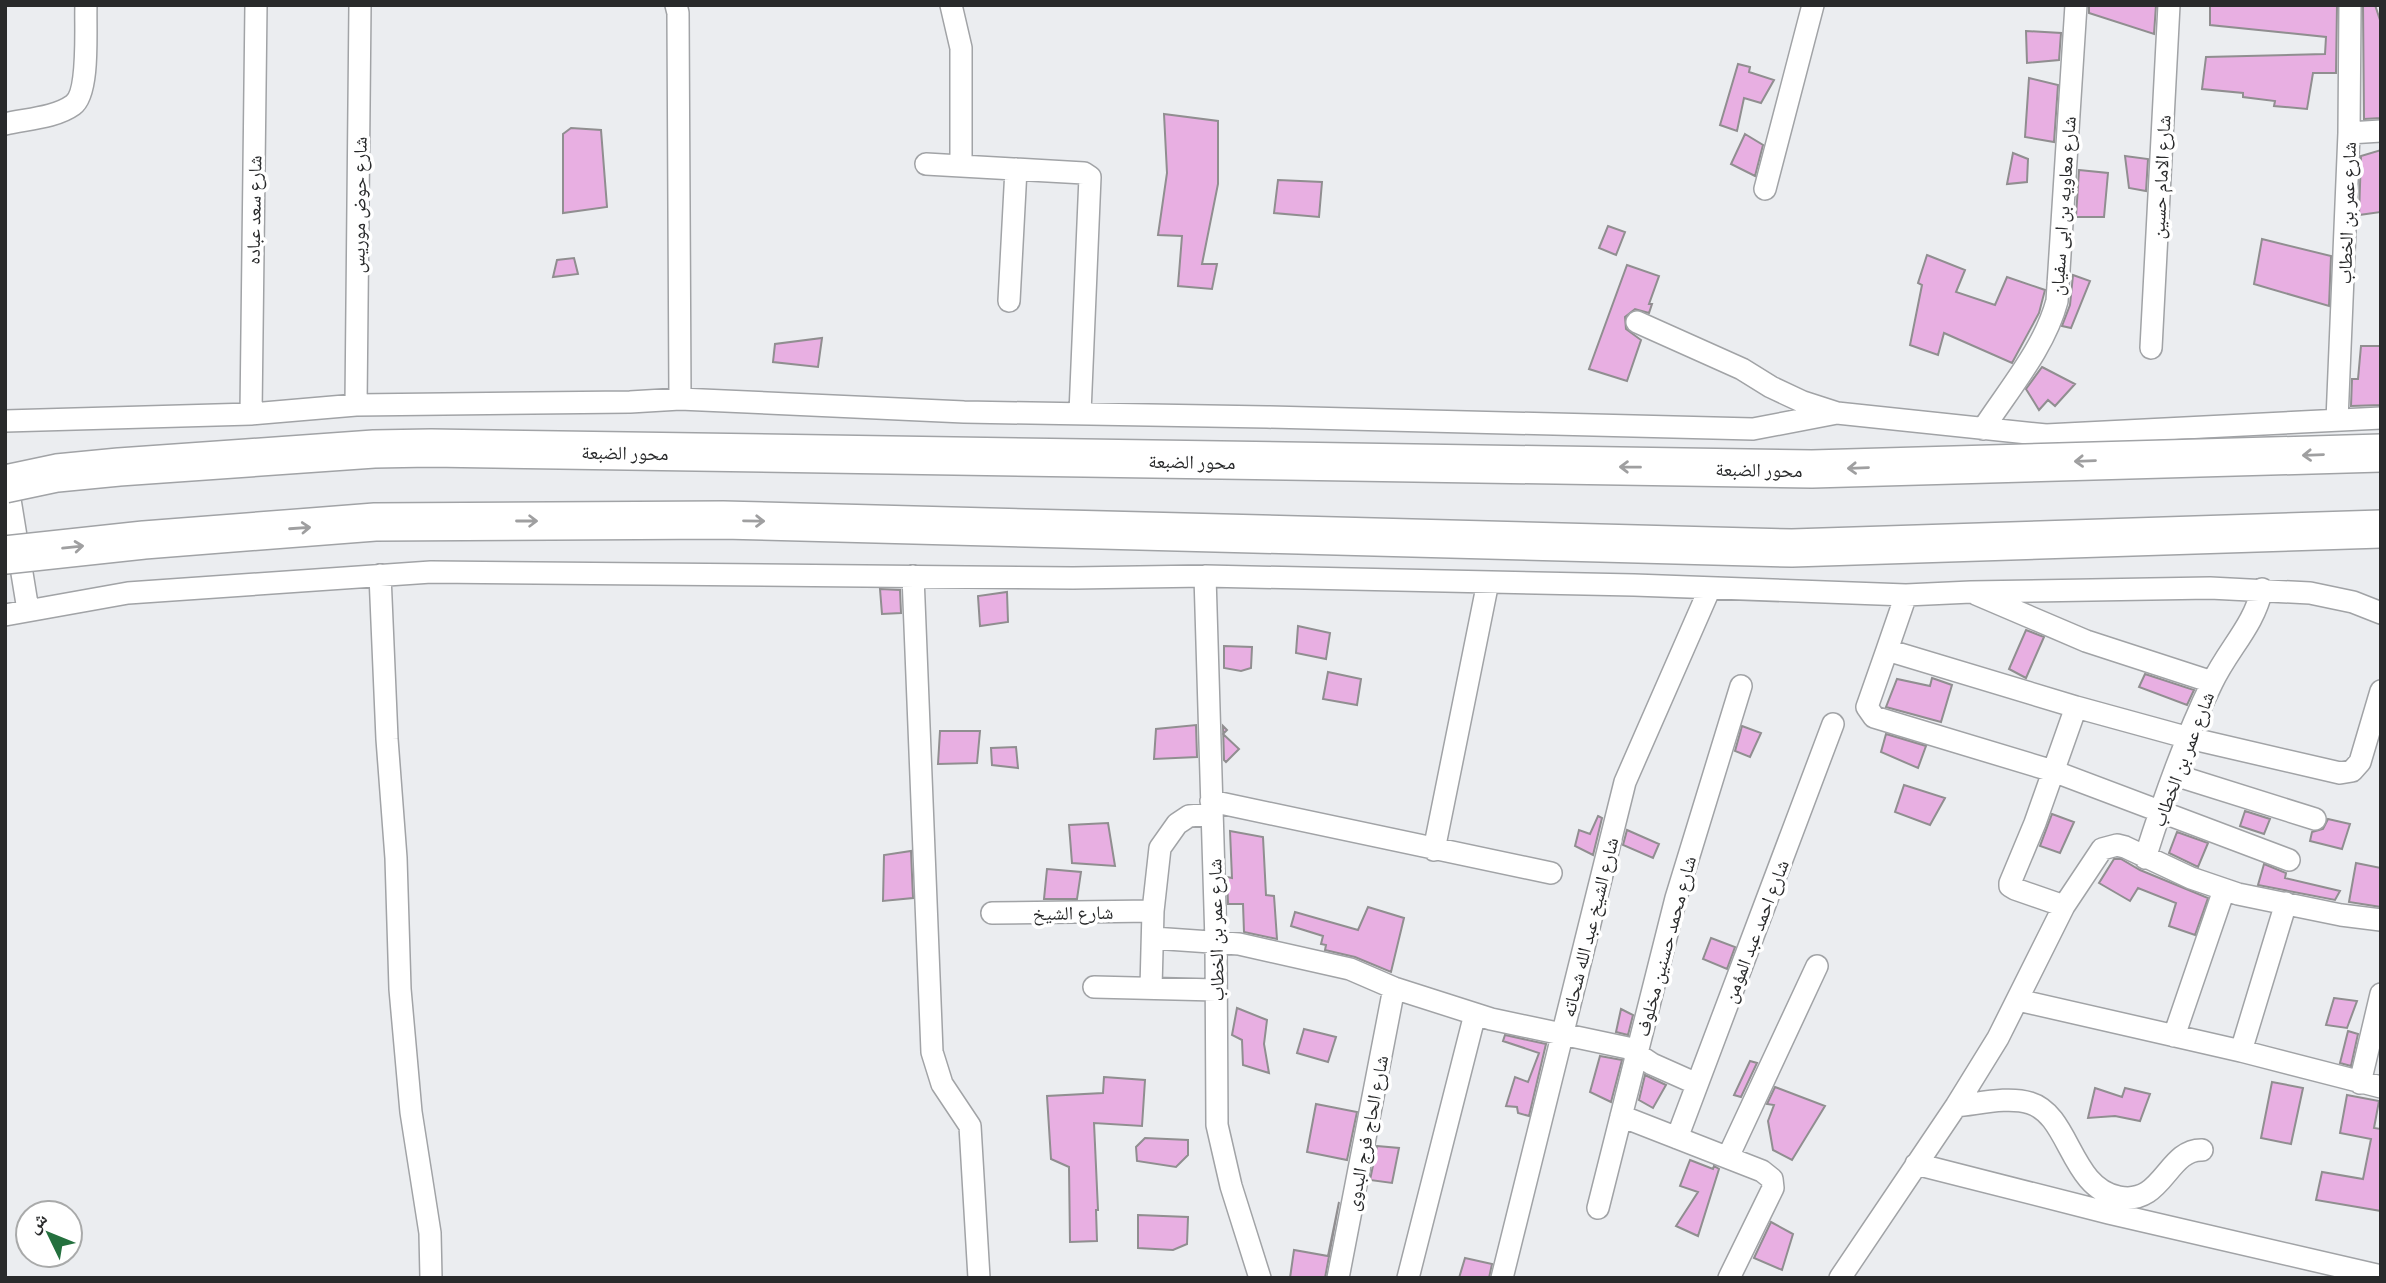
<svg xmlns="http://www.w3.org/2000/svg" width="2386" height="1283" font-family="'Titillium Web','Noto Naskh Arabic',sans-serif">
  <style>
    .building { fill: #e8afe2; stroke: #908e90; stroke-width: 2 }
    .lines { fill: none; stroke-linecap: round; stroke-linejoin: round }
    .minor-casing { stroke: #a1a3a6; stroke-width: 24 }
    .minor { stroke: #fff; stroke-width: 21 }
    .motorway-bridge-casing { stroke: #a1a3a6; stroke-width: 40; stroke-linecap: butt }
    .motorway-bridge { stroke: #fff; stroke-width: 37 }
    .oneway { stroke: #9f9fa0 }
    .labels { text-anchor: middle; dominant-baseline: central; stroke-width: 7; stroke-linejoin: round; paint-order: stroke }
    .street-label { font-size: 19px; fill: #292a2b; stroke: #fff }
  </style>
  <rect width="100%" height="100%" fill="#ebedf0"/>
  <path class="building" d="M2089 5H2156L2154 34 2089 13Z
    M2210 5H2337L2336 73H2313L2307 109 2274 106 2275 101 2243 97V93L2202 89 2206 57 2325 54 2326 37 2210 25Z
    M2363 5H2375L2381 23V118L2364 119Z
    M2026 31 2061 33 2059 60 2027 63Z
    M1738 64 1750 67 1749 72 1774 80 1761 103 1744 98 1737 131 1720 125Z
    M2029 78 2058 85 2054 142 2025 137Z
    M1164 114 1218 121V184L1202 264H1217L1212 289 1178 286 1182 236 1158 235 1167 173Z
    M571 128 601 130 607 207 563 213V134Z
    M1745 134 1763 145 1755 176 1731 164Z
    M2381 150V212L2359 215 2361 156Z
    M2013 153 2028 159 2027 182 2007 184Z
    M2125 156 2148 159 2146 191 2129 188Z
    M2079 170 2108 173 2104 217H2076Z
    M1278 180 1322 182 1319 217 1274 213Z
    M1608 226 1625 232 1616 255 1599 248Z
    M2262 239 2331 256 2329 306 2254 284Z
    M1927 255 1965 270 1956 292 1995 305 2007 277 2045 290 2039 313 2012 363 1944 333 1938 355 1910 345 1922 285 1918 283Z
    M574 258 578 274 553 277 557 260Z
    M1627 265 1659 276 1649 304H1652L1649 313 1635 309 1625 317 1626 329 1641 340 1627 381 1589 369Z
    M2073 275 2090 281 2071 328 2062 326 2070 305Z
    M822 338 818 367 773 362 775 344Z
    M2361 346H2381V405L2351 406 2352 379H2358Z
    M2042 367 2075 384 2055 406 2048 400 2039 410 2026 389Z
    M880 589 900 590 901 613 882 614Z
    M1007 592 1008 622 980 626 978 596Z
    M1298 626 1330 633 1326 659 1296 653Z
    M2026 630 2044 637 2026 678 2009 669Z
    M1224 646 1252 647 1251 668 1241 671 1224 668Z
    M1328 672 1361 679 1357 705 1323 699Z
    M2145 674 2194 690 2187 705 2139 687Z
    M1932 678 1952 685 1941 722 1886 707 1897 679 1930 686Z
    M1196 725 1197 757 1154 759 1156 729Z
    M1223 726 1227 730 1223 734 1239 749 1226 762 1224 760Z
    M1742 726 1761 733 1750 757 1735 751Z
    M940 731H980L977 763 938 764Z
    M1886 734 1926 746 1918 768 1881 752Z
    M1016 747 1018 768 992 765 991 748Z
    M1904 785 1945 798 1930 825 1895 812Z
    M2245 811 2270 819 2264 834 2240 826Z
    M2052 814 2074 822 2060 853 2040 846Z
    M1598 816 1602 818 1593 855 1575 846 1579 830 1590 834Z
    M2328 819 2350 824 2342 849 2310 841 2312 832 2323 829Z
    M1108 823 1115 866 1072 863 1069 825Z
    M1627 830 1659 844 1653 858 1623 845Z
    M1230 831 1263 837 1266 895 1274 896 1277 939 1244 932 1243 904H1228L1227 877 1232 878Z
    M2177 832 2208 843 2198 867 2169 853Z
    M911 851 913 898 883 901 884 855Z
    M2114 859H2121L2140 870 2208 898 2195 935 2169 926 2176 903 2138 888 2130 901 2099 883Z
    M2356 863 2381 868V907L2349 902Z
    M2264 864 2286 873 2285 878 2340 891 2335 900 2258 885Z
    M1047 869 1081 872 1077 899H1044Z
    M1368 907 1404 918 1391 972 1355 957 1325 950 1326 945 1321 944 1323 936 1291 926 1295 912 1358 930Z
    M1711 938 1735 947 1727 969 1703 959Z
    M2334 998 2357 1001 2347 1028 2326 1025Z
    M1237 1008 1267 1020 1264 1044 1269 1073 1243 1065 1242 1040 1232 1035Z
    M1621 1009 1633 1015 1628 1035 1616 1032Z
    M1304 1029 1336 1037 1328 1062 1297 1053Z
    M2348 1031 2358 1034 2351 1066 2340 1063Z
    M1505 1035 1546 1044 1529 1116 1518 1113 1517 1107 1506 1106 1515 1077 1528 1082 1539 1053 1503 1041Z
    M1600 1056 1622 1060 1611 1102 1590 1092Z
    M1750 1061 1757 1063 1741 1097 1734 1095Z
    M1645 1075 1666 1085 1653 1108 1639 1100Z
    M1104 1077 1145 1080 1142 1126 1094 1123 1098 1210H1096L1097 1241 1070 1242 1069 1167 1051 1159 1047 1096 1103 1093Z
    M2272 1082 2303 1088 2291 1144 2261 1138Z
    M1775 1087 1825 1106 1792 1160 1773 1150 1768 1121 1774 1105 1767 1104Z
    M2095 1088 2122 1097 2125 1088 2150 1094 2140 1121 2115 1116 2088 1118Z
    M2347 1095 2379 1101 2374 1128 2381 1129V1211L2316 1200 2322 1172 2363 1179 2371 1139 2340 1133Z
    M1316 1104 1357 1112 1347 1160 1307 1152Z
    M1145 1138 1188 1140V1155L1176 1167 1137 1161 1136 1147Z
    M1377 1146 1399 1148 1392 1183 1370 1180Z
    M1690 1160 1713 1169 1714 1166 1719 1169 1698 1236 1676 1226 1698 1192 1680 1186Z
    M1339 1202 1325 1278H1290L1294 1250 1328 1256Z
    M1138 1215 1188 1217 1187 1244 1173 1250 1138 1248Z
    M1771 1222 1793 1234 1782 1270 1754 1258Z
    M1465 1258 1492 1264 1489 1278H1459Z"/>
  <g class="lines">
    <g class="minor-casing">
      <path id="minor" d="M676 5 678 13 680 399
        M951 5 961 48V166
        M5 124C26 119 55 118 73 105 90 93 85 27 86 5
        M2349 133 2381 131
        M926 164 1084 173 1090 177 1080 413
        M1765 189 1813 5
        M1009 301 1016 169
        M1637 322 1742 369 1771 387 1803 402 1837 413 2046 435 2381 418
        M2151 348 2169 5
        M356 405 360 5
        M251 414 256 5
        M2337 420 2349 133 2350 5
        M5 421 251 414 356 405 630 402 680 399 964 412 1267 417 1753 429 1837 413
        M1983 429C2009 389 2045 347 2057 301L2076 5
        M6 475 28 610
        M380 575 387 739 396 858 400 989 411 1112 430 1233 431 1278
        M913 576 932 1052 942 1084 970 1126 979 1278
        M1205 576 1216 942 1217 1125 1231 1186 1260 1278
        M1976 594 2086 641 2212 682
        M1906 595 1887 650 2076 707 2189 738 2340 773 2352 771 2360 762 2381 691
        M5 615 128 593 431 572 1073 578 1205 576 1634 585 1906 595 1971 592 2210 588 2310 593 2353 602 2381 613
        M1887 650 1867 707 1874 717 2053 771 2289 860
        M2175 775 2315 819
        M1211 801 1551 873
        M1434 850 1488 582
        M2145 858C2163 801 2186 736 2212 683 2228 649 2254 626 2262 589
        M2064 906 2015 889 2010 886V883L2035 823 2076 707
        M992 913 1153 911
        M1153 938 1239 944 1350 969 1394 988 1491 1019 1628 1048 1652 1064 1697 1084
        M1094 987 1216 990
        M1151 988 1153 911 1160 848 1177 824 1189 816 1212 814
        M2018 1000 2241 1051 2381 1087
        M2174 1036 2224 890
        M2241 1051 2286 903
        M2360 1083 2381 994
        M1956 1106C1978 1104 2008 1096 2030 1103 2070 1115 2070 1188 2119 1197 2163 1206 2167 1149 2202 1150
        M1621 1116 1762 1171 1772 1179 1773 1188 1729 1278
        M1677 1138 1833 724
        M1728 1157 1817 966
        M1916 1164 2109 1213 2381 1276
        M1598 1208 1676 898 1741 686
        M1338 1278 1394 988
        M1408 1278 1475 1014
        M1502 1278 1625 782 1710 588
        M1840 1278 1956 1106 1998 1038 2064 906 2102 849 2117 845 2125 847 2191 878 2238 894 2341 915 2381 920"/>
    </g>
    <use href="#minor" class="minor"/>
    <g class="motorway-bridge-casing">
      <path id="motorway-bridge" d="M5 484 57 473 119 467 374 449 431 448 1812 469 2381 453
        M5 555 144 540 375 522 723 520 1792 548 2381 529"/>
    </g>
    <use href="#motorway-bridge" class="motorway-bridge"/>
  </g>
  <defs><path id="oneway-shaft" d="M-6 0H5M1.5-3L5.5 0L1.5 3" fill="none" stroke-width="1.6" stroke-linecap="round" stroke-linejoin="round" transform="scale(1.75)"/></defs>
  <g class="oneway">
    <use href="#oneway-shaft" transform="translate(2313 455) rotate(178)"/>
    <use href="#oneway-shaft" transform="translate(2085 461) rotate(178)"/>
    <use href="#oneway-shaft" transform="translate(1630 467) rotate(-179)"/>
    <use href="#oneway-shaft" transform="translate(1858 468) rotate(178)"/>
    <use href="#oneway-shaft" transform="translate(527 521)"/>
    <use href="#oneway-shaft" transform="translate(754 521) rotate(1)"/>
    <use href="#oneway-shaft" transform="translate(300 528) rotate(-4)"/>
    <use href="#oneway-shaft" transform="translate(73 547) rotate(-6)"/>
  </g>
  <g class="labels">
    <g class="street-label">
      <text transform="translate(2160 177) rotate(-87)">شارع الامام حسين</text>
      <text transform="translate(358 205) rotate(-89)">شارع حوض موريس</text>
      <text transform="translate(2062 206) rotate(-86)">شارع معاويه بن ابى سفيان</text>
      <text transform="translate(253 210) rotate(-89)">شارع سعد عباده</text>
      <text transform="translate(2346 213) rotate(-88)">شارع عمر بن الخطاب</text>
      <text transform="translate(625 452) rotate(1)">محور الضبعة</text>
      <text transform="translate(1192 461) rotate(1)">محور الضبعة</text>
      <text transform="translate(1759 469) rotate(1)">محور الضبعة</text>
      <text transform="translate(2182 759) rotate(-69)">شارع عمر بن الخطاب</text>
      <text transform="translate(1073 912) rotate(-1)">شارع الشيخ</text>
      <text transform="translate(1589 927) rotate(-76)">شارع الشيخ عبد الله شحاته</text>
      <text transform="translate(1215 930) rotate(-91)">شارع عمر بن الخطاب</text>
      <text transform="translate(1755 931) rotate(-69)">شارع احمد عبد المؤمن</text>
      <text transform="translate(1665 946) rotate(-75)">شارع محمد حسنين مخلوف</text>
      <text transform="translate(1366 1133) rotate(-79)">شارع الحاج فرج البدوى</text>
    </g>
  </g>
  <rect width="2386" height="1283" fill="none" stroke="#292a2b" stroke-width="14"/>
  <g transform="translate(49 1234) rotate(313)"><circle r="33" fill="#ffffff" stroke="#a9aaaa" stroke-width="2"/>
  <path d="M0-5L12 26L0 18L-12 26Z" fill="#24703e"/>
  <text y="-10" font-size="19" font-weight="bold" text-anchor="middle" fill="#292a2b">ش</text>
  </g>
</svg>
